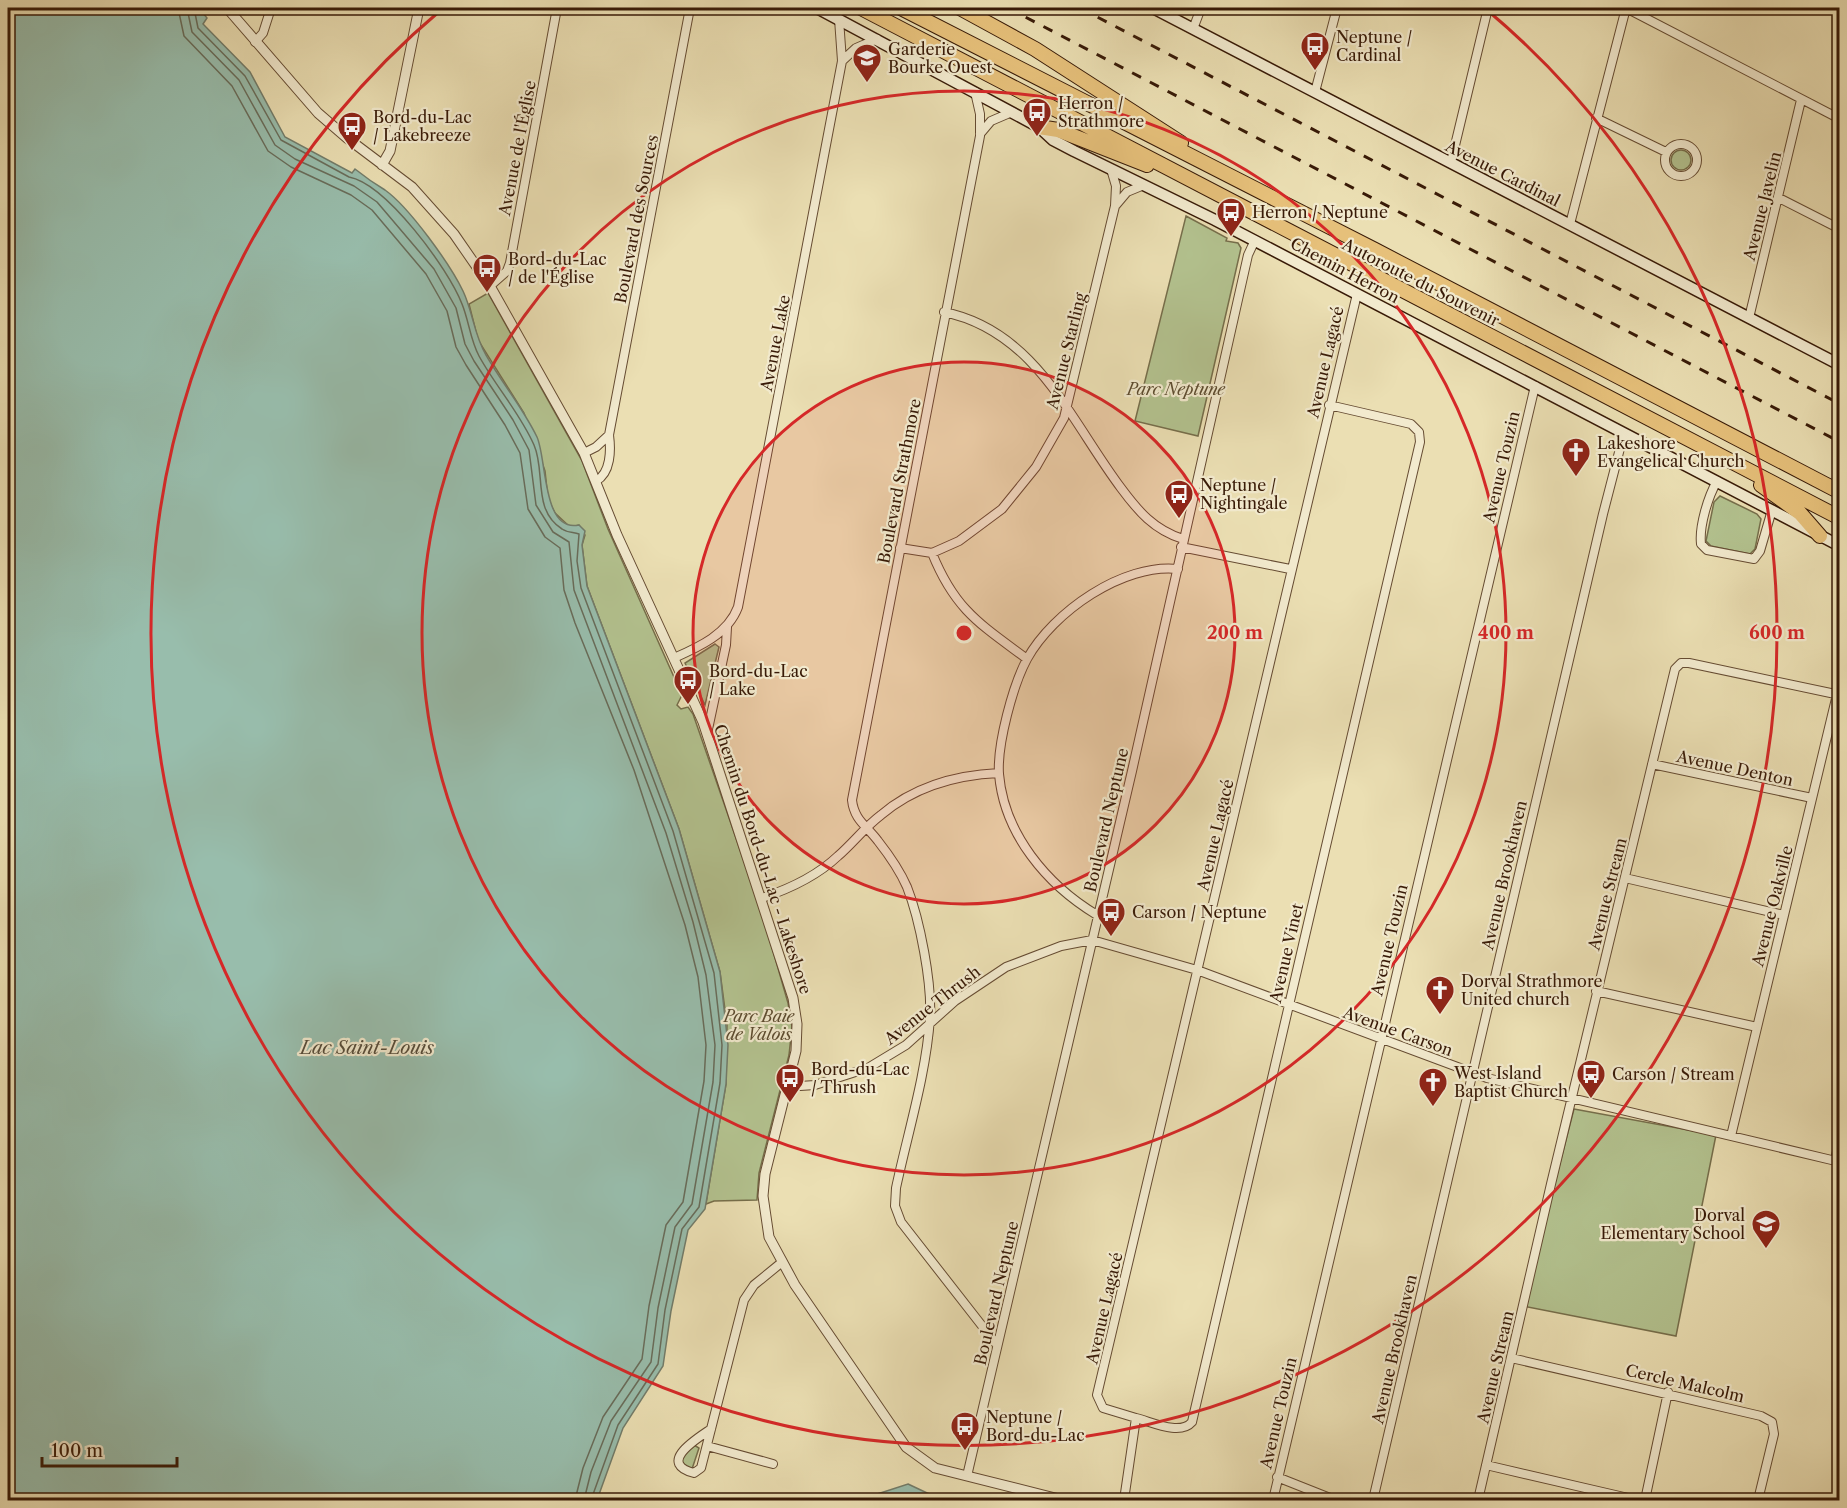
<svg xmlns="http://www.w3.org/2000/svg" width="1847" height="1508" font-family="'Libre Caslon Text',serif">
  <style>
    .green { fill: #b3c28f; stroke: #766e4b; stroke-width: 1.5 }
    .water { fill: #98bdac; stroke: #727c6a; stroke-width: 1.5 }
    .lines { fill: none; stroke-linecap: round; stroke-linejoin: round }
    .shore { stroke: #686c5a; stroke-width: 1.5 }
    .minor-casing { stroke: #654b32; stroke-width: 10 }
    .tertiary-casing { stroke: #654b32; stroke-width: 11 }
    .secondary-casing { stroke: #381a07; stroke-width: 13 }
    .motorway-casing { stroke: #381a07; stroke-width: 16 }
    .minor { stroke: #f2eace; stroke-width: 8 }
    .tertiary { stroke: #f2eace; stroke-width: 9 }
    .secondary { stroke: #f2eace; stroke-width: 10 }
    .motorway { stroke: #e6c07a; stroke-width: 14 }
    .rail { stroke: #381a07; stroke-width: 3; stroke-dasharray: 10 10; stroke-linecap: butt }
    .ring { fill: none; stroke: #d62828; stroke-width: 3 }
    .labels { text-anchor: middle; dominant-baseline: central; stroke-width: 4.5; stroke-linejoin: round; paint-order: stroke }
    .poi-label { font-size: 16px; fill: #381a07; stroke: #f2eace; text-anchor: start }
    .street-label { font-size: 16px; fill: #381a07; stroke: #f2eace }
    .park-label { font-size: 16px; font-style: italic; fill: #5d4c30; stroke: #f2eace }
    .water-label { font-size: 18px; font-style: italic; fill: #554b39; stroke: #f2eace }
    .centre { fill: #d62828; stroke: #f2eace; stroke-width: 3 }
    .ring-label { font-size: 18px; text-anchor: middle; font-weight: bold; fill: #d62828; stroke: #f2eace; stroke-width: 4.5; stroke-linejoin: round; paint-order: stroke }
  </style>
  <rect width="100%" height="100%" fill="#ebdfb3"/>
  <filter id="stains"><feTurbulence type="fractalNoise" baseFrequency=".00333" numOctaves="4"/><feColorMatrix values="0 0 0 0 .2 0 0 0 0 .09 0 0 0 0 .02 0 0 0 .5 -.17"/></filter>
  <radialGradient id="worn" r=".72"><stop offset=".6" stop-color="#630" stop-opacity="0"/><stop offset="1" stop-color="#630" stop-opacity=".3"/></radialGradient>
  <path class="green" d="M1671 160a10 10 0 1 1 20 0a10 10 0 1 1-20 0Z
    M1186 216 1227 238 1226 241 1238 243 1241 248 1198 436 1135 421Z
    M488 293 582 461 608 529 682 695 677 705 681 709 688 707 693 714 763 916 788 1003 792 1027 789 1055 759 1173 757 1200 714 1201 706 1204 726 1084 727 1025 720 972 679 829 587 586 582 545 585 535 579 525 570 527 555 513 548 499 545 471 524 413 478 340 469 304Z
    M1720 496 1757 514 1761 519 1755 549 1750 554 1711 546 1706 541 1714 502Z
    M715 644 719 647 705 705 685 663Z
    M1574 1109 1716 1135 1676 1336 1523 1306Z
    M694 1445 699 1448 692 1469H688L681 1461 684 1453Z"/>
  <path class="water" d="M8 8H199L207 18 203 24 250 72 285 137 352 173 355 169C365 177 375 184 385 190 409 207 450 264 463 291 473 312 474 335 486 355 502 383 523 408 537 437 547 459 542 533 579 525L585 531 582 545 587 586 679 829 720 972 728 1045 726 1084 705 1209 688 1230 671 1311 663 1366 623 1428 597 1500H8Z
    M908 1484 942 1500H862L865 1498Z"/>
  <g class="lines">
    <path class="shore" d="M178 8 184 36 232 86 268 151 291 167 351 195 372 210 426 274 447 311 456 347 466 365 505 425 520 453 528 509 545 537 560 548 564 590 575 623 634 770 685 925 698 977 706 1045 704 1081 683 1202 666 1225 649 1306 642 1359 603 1417 583 1468 575 1500
      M187 8 192 32 239 80 275 145 295 159 354 186 377 202 434 269 456 308 465 344 474 361 513 420 529 450 536 505 553 532 569 542 574 590 666 833 693 922 706 975 715 1045 713 1082 692 1204 675 1227 658 1308 651 1362 611 1421 591 1472 584 1500
      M194 8 198 28 245 76 281 140 349 177C386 184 448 268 462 304 469 321 470 339 479 356 496 387 520 413 534 445 546 472 532 510 562 529 568 533 573 532 579 534L577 561 581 588 673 831 714 973 722 1045 720 1083 699 1207 682 1229 665 1310 658 1364 618 1425 591 1500"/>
    <g class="minor-casing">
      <path id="minor" d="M788 8 794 10 813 8
        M1626 8 1840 119
        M1837 8 1840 9
        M1193 29 1201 8
        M255 42 263 33 271 8
        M842 61 856 48 877 39
        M975 92 980 114V136L852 800C854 820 867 826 878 841 889 855 900 871 907 887 920 920 932 983 930 1018 926 1075 908 1132 896 1188L895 1206 901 1222 997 1345
        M1315 92 1337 8
        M1596 118 1666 152
        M980 134 991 121 1012 112
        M1665 160a16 16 0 1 1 32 0a16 16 0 1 1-32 0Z
        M1451 162 1488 8
        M1779 198 1840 229
        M1116 205 1127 192 1144 185
        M1570 224 1626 8
        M490 286 507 271 510 263 557 8
        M944 312C1036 331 1070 420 1121 488 1138 511 1154 530 1183 539
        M1749 318 1801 100
        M584 453 596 447 609 435
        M596 481C611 473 611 450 609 435L690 8
        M1717 481C1708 497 1699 526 1701 544L1707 550 1754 559 1760 551 1772 510
        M1181 547 1290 569
        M900 548 932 553 959 541 1002 509 1036 467 1064 418 1115 206 1116 186 1111 169
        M932 553C955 610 980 624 1027 659
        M674 658C699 647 728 634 738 607L842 61 839 19
        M707 734 726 645 727 627
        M1652 764 1812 798
        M1625 878 1784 915
        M762 898C789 889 817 876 838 856 853 843 865 827 881 815 915 786 955 775 999 773
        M1097 915C1047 885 1004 834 999 774 997 744 1013 685 1027 659 1053 612 1123 563 1178 569
        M1596 991 1757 1027
        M788 1082 800 1086 815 1085 868 1068 906 1045 955 1001 1006 967 1061 946 1092 940 1197 970 1487 1078 1840 1162
        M1731 1136 1840 682
        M1835 1160 1840 1139
        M1511 1358 1761 1416 1772 1422 1774 1434 1758 1500
        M1136 1418C1152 1422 1180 1436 1192 1422L1420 442 1419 432 1411 424 1329 405
        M711 1429C698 1438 656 1463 694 1473L701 1468 744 1300 754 1285 781 1263
        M707 1446 773 1464
        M1486 1465 1637 1500
        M967 1476 1132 771 1248 255 1255 240
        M1277 1477 1335 1500
        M1124 1500 1136 1418 1103 1408 1097 1395 1357 294
        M1273 1500 1535 386
        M1373 1500 1603 514 1624 433
        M1478 1500 1551 1184 1675 669 1681 663H1689L1840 695
        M1645 1500 1668 1392"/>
    </g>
    <g class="tertiary-casing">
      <path id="tertiary" d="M227 8 318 113 347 138 412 187 454 234 490 286 584 453 617 535 703 722 793 998 797 1024 796 1051 765 1174 763 1196 769 1237 795 1285 906 1447 935 1468 1063 1500
        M382 165 390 151 419 8"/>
    </g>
    <g class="secondary-casing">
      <path id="secondary" d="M817 8 1039 127 1053 140 1074 151 1215 220 1840 546
        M1153 8 1840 365"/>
    </g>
    <g class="motorway-casing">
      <path id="motorway" d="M861 8 1840 518
        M901 8 1375 250 1840 492
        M960 8 1035 49 1181 143
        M1039 127 1058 130 1147 165
        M1761 485 1800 513 1820 536"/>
    </g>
    <use href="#minor" class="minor"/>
    <use href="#tertiary" class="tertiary"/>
    <use href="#secondary" class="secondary"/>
    <use href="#motorway" class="motorway"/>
    <path class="rail" d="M1008 8 1840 442
      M1080 8 1840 404"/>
  </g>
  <circle cx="964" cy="633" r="271" fill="#d62828" fill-opacity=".12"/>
  <g class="ring">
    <circle cx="964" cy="633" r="271"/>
    <circle cx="964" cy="633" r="542"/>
    <path d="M1487 10A813 813 0 1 1 441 10"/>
  </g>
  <defs>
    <g id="bus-pin" transform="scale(1.5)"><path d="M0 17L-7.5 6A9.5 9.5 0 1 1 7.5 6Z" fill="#8f2418" stroke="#f2eace"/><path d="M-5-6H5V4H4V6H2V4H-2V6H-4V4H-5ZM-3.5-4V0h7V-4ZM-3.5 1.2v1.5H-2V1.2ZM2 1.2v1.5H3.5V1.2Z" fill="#fff"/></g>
    <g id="school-pin" transform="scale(1.5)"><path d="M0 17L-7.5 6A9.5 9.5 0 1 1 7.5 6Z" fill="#8f2418" stroke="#f2eace"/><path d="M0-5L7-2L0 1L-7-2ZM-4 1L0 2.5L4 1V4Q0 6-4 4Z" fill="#fff"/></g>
    <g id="church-pin" transform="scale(1.5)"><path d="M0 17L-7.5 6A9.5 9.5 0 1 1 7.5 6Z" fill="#8f2418" stroke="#f2eace"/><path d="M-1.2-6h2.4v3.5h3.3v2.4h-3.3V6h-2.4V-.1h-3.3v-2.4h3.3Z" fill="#fff"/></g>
  </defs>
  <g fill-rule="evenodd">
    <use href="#bus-pin" x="1315" y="46"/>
    <use href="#school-pin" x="867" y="58"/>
    <use href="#bus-pin" x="1037" y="112"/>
    <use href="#bus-pin" x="352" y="126"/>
    <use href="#bus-pin" x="1231" y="212"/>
    <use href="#bus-pin" x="487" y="268"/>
    <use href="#church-pin" x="1576" y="452"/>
    <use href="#bus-pin" x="1179" y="494"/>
    <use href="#bus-pin" x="688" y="680"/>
    <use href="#bus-pin" x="1111" y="912"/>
    <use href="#church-pin" x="1440" y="990"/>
    <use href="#bus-pin" x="1591" y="1074"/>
    <use href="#bus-pin" x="790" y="1078"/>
    <use href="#church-pin" x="1433" y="1082"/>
    <use href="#school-pin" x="1766" y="1224"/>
    <use href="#bus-pin" x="965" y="1426"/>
  </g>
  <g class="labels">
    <g class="poi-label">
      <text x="1336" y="37">Neptune /<tspan x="1336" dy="18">Cardinal</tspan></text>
      <text x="888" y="49">Garderie<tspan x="888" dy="18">Bourke Ouest</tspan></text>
      <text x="1058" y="103">Herron /<tspan x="1058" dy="18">Strathmore</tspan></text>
      <text x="373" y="117">Bord-du-Lac<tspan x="373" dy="18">/ Lakebreeze</tspan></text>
      <text x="1252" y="212">Herron / Neptune</text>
      <text x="508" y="259">Bord-du-Lac<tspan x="508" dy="18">/ de l'Église</tspan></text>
      <text x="1597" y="443">Lakeshore<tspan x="1597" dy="18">Evangelical Church</tspan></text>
      <text x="1200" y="485">Neptune /<tspan x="1200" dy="18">Nightingale</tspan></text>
      <text x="709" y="671">Bord-du-Lac<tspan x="709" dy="18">/ Lake</tspan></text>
      <text x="1132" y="912">Carson / Neptune</text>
      <text x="1461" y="981">Dorval Strathmore<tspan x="1461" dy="18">United church</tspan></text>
      <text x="811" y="1069">Bord-du-Lac<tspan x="811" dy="18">/ Thrush</tspan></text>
      <text x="1454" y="1073">West Island<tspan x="1454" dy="18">Baptist Church</tspan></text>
      <text x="1612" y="1074">Carson / Stream</text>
      <text x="1745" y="1215" text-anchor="end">Dorval<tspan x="1745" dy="18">Elementary School</tspan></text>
      <text x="986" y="1417">Neptune /<tspan x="986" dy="18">Bord-du-Lac</tspan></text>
    </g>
    <g class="street-label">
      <text transform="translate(517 148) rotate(-79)">Avenue de l'Église</text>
      <text transform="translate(1503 173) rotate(27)">Avenue Cardinal</text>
      <text transform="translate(1762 206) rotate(-76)">Avenue Javelin</text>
      <text transform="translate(636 219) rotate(-79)">Boulevard des Sources</text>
      <text transform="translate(1345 270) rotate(28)">Chemin Herron</text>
      <text transform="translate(1421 282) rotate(27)">Autoroute du Souvenir</text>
      <text transform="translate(775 343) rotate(-79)">Avenue Lake</text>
      <text transform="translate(1066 351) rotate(-76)">Avenue Starling</text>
      <text transform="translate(1325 362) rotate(-77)">Avenue Lagacé</text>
      <text transform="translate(1501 467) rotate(-77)">Avenue Touzin</text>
      <text transform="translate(899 481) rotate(-79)">Boulevard Strathmore</text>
      <text transform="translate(1735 768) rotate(12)">Avenue Denton</text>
      <text transform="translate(1106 820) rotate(-77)">Boulevard Neptune</text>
      <text transform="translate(1215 835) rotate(-77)">Avenue Lagacé</text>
      <text transform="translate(763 859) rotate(72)">Chemin du Bord-du-Lac - Lakeshore</text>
      <text transform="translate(1504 875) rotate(-77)">Avenue Brookhaven</text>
      <text transform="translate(1607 894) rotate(-76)">Avenue Stream</text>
      <text transform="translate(1772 906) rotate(-76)">Avenue Oakville</text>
      <text transform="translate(1389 940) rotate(-77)">Avenue Touzin</text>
      <text transform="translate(1286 953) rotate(-77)">Avenue Vinet</text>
      <text transform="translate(932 1005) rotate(-38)">Avenue Thrush</text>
      <text transform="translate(1398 1031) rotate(20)">Avenue Carson</text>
      <text transform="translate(996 1293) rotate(-77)">Boulevard Neptune</text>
      <text transform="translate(1104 1308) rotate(-77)">Avenue Lagacé</text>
      <text transform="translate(1394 1349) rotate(-77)">Avenue Brookhaven</text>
      <text transform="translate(1495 1367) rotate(-77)">Avenue Stream</text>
      <text transform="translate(1685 1383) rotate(13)">Cercle Malcolm</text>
      <text transform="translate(1278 1413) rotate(-77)">Avenue Touzin</text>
    </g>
    <g class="park-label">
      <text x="1176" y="389">Parc Neptune</text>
      <text x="759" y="1016">Parc Baie<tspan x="759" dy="18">de Valois</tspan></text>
    </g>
    <g class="water-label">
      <text x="367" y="1048">Lac Saint-Louis</text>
    </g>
  </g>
  <circle cx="964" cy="633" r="9" class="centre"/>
  <g class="ring-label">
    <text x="1235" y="639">200 m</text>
    <text x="1506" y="639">400 m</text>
    <text x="1777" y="639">600 m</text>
  </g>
  <rect width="1847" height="1508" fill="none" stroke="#ebdfb3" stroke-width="30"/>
  <rect x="9" y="9" width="1829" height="1490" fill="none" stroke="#381a07" stroke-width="3"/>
  <rect x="15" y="15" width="1817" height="1478" fill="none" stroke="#381a07" stroke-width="1.5"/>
  <path d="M42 1457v9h135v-9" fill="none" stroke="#381a07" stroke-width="3"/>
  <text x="51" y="1457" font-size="18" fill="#381a07" stroke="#f2eace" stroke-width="4.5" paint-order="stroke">100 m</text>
  <rect width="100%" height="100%" filter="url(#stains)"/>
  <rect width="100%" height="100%" fill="url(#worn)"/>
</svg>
